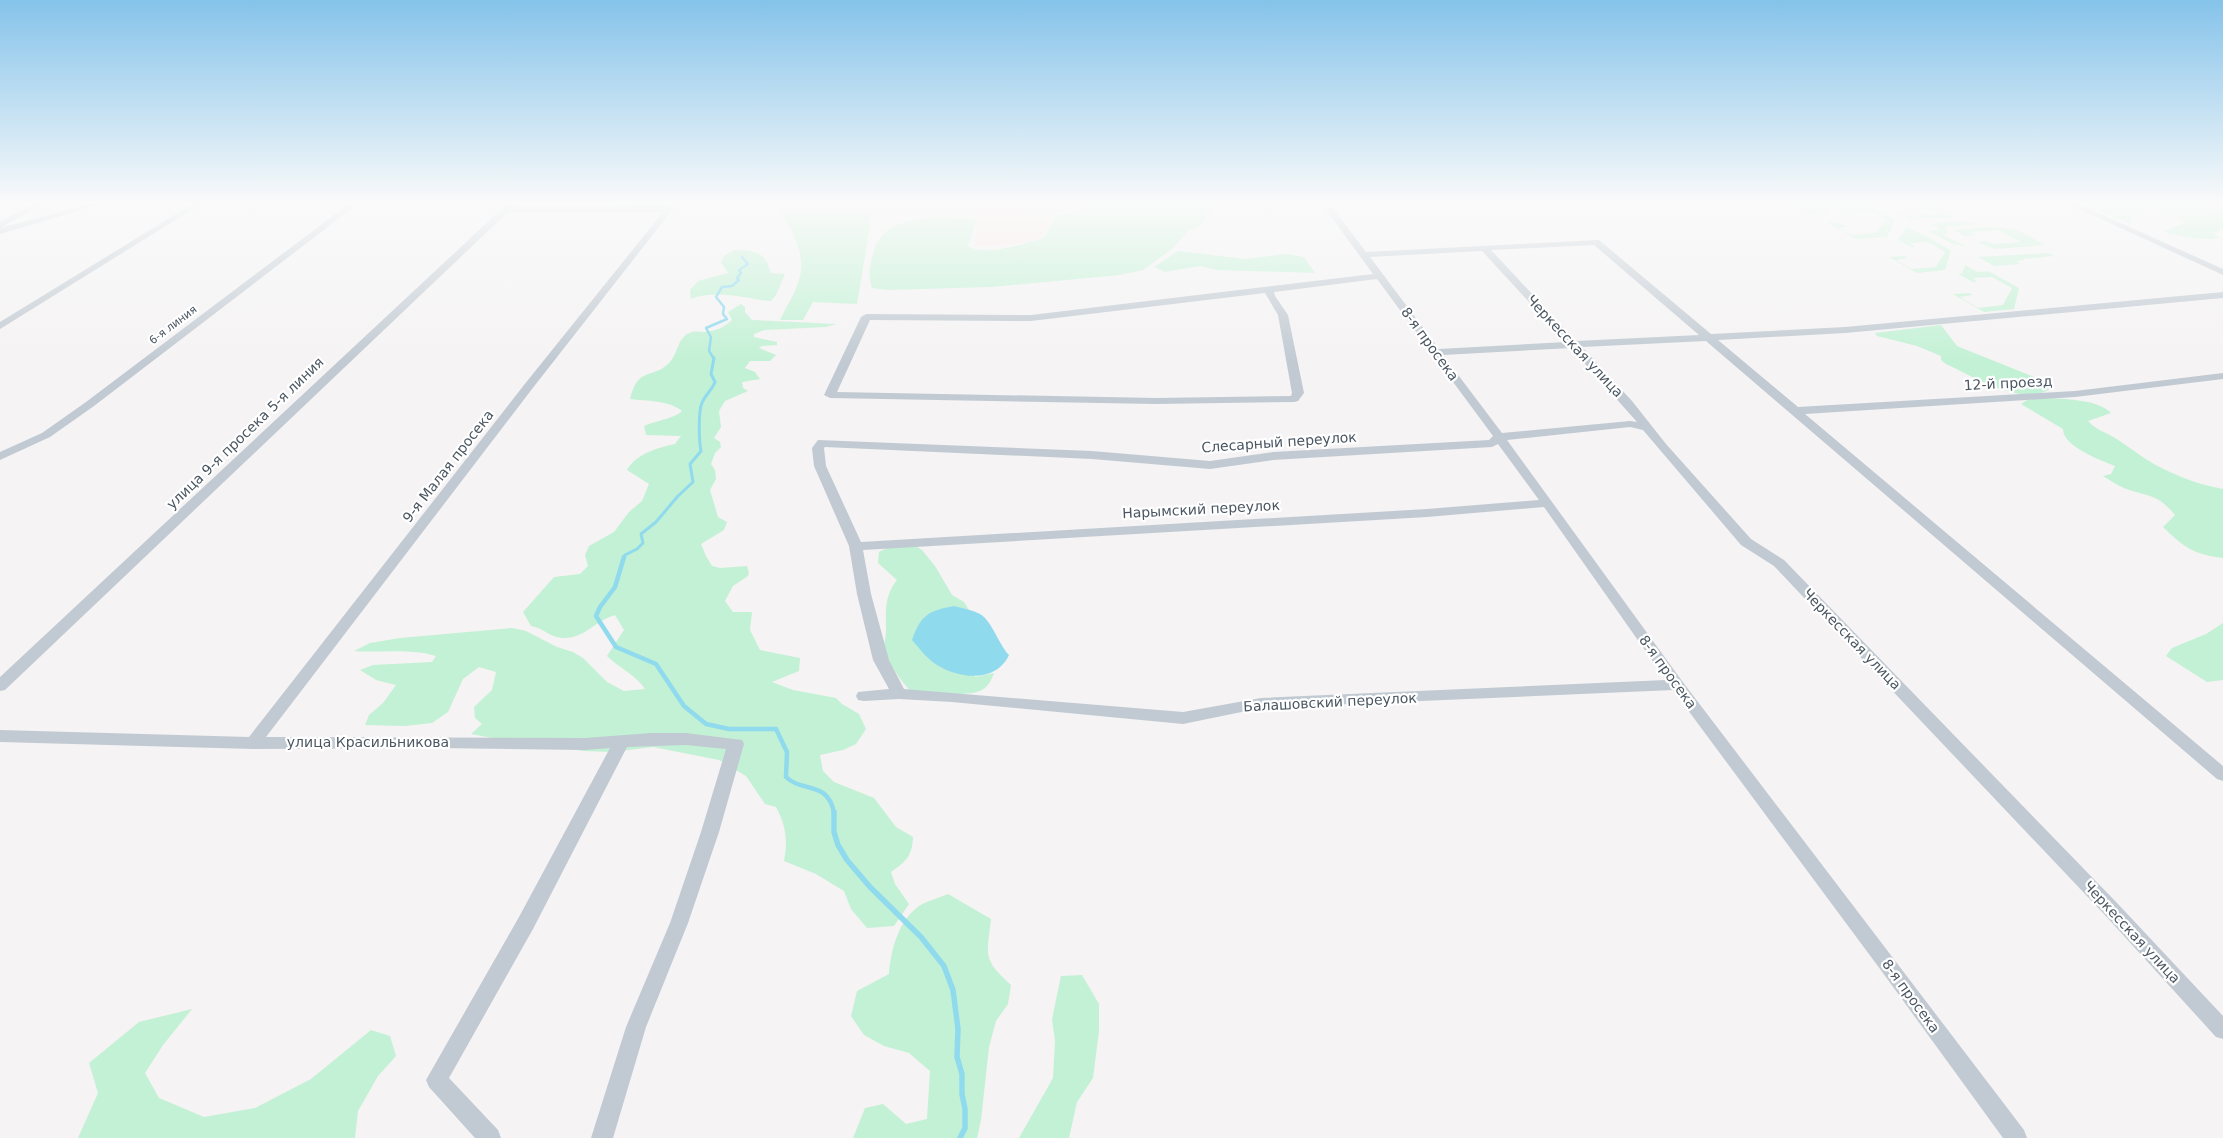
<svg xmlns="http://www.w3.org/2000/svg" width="2223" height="1138" font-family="'DejaVu Sans',sans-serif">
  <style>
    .medical { fill: #fce8e6 }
    .green { fill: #c3f1d5 }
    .water { fill: #90daee }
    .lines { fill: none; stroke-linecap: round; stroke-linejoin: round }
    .stream-far3 { stroke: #90daee; stroke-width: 2.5 }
    .stream-far2 { stroke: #90daee; stroke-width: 3 }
    .stream-far1 { stroke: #90daee; stroke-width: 4.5 }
    .stream { stroke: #90daee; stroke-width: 5.5 }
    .minor { fill: #c1cad2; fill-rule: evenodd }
    .labels { text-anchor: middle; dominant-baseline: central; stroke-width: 4.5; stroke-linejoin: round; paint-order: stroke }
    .far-street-label { font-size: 11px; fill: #4a5661; stroke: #fff }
    .street-label { font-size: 14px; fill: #4a5661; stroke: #fff }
  </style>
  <rect width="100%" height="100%" fill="#f5f3f3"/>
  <path class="medical" d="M779 203H1082L1073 209 1054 214 1042 238 1017 244 975 247 977 215 789 211 777 205Z"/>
  <path class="green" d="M1084 203H1222L1211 212 1201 225 1188 231 1172 249 1143 270 1120 275 991 287 888 290 872 288C868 275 869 268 873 254 883 210 942 217 977 219L968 246C984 257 1026 243 1044 238L1056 215 1078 212Z
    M1792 203H1833L1822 217 1814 215Z
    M1842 203H1863L1895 220 1887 237 1856 239 1828 223 1830 221 1848 226 1839 228 1851 235 1875 233 1886 220 1871 211 1854 212 1857 215H1855L1839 206H1847L1841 205Z
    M2084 203H2190L2216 210 2221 207 2211 203H2223V229L2214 233 2219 238C2200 241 2182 236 2163 232L2185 222C2164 207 2152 202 2129 214L2132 224 2093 208Z
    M1921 204H1930L1954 217 1911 220 1897 213H1902L1909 216 1938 214Z
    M778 207 804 212 872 213 857 304 813 302 803 320H780C786 307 795 294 799 280 807 254 791 228 778 207Z
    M1961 221 1980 224 1946 227 1948 233 1941 234 1967 247 1951 243 1928 231 1940 229 1930 223Z
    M1991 227 2017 230 2045 245 1995 249 1977 242 1987 241 1993 244 2021 242 1998 230 1970 232 1975 235 1964 236 1954 230Z
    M1906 228 1912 229 1951 250 1945 270 1917 273 1889 257 1904 256 1908 258 1896 260 1912 269 1936 267 1945 252 1928 242 1910 243 1915 247H1911L1898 240Z
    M734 250C745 250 761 250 767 262 769 266 769 269 771 273L785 274 776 295 771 301C760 301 753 298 743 297 727 294 706 293 691 299L690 290 698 281 728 273 721 262 724 256Z
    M1178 251 1246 259 1286 254 1304 257 1315 273 1218 270 1200 266 1165 272 1154 267Z
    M2048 253 2054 256 2023 259 2024 260 2016 261 2020 264 1994 266 1978 257Z
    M1965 265 1978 272 1988 271 2019 288 2014 309 1984 312 1953 294 1969 293 1973 295 1960 297 1978 308 2003 305 2012 288 1992 277 1973 278 1977 282H1973L1958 274 1962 273Z
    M741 304 745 307V312L752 320 836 324 826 327 765 330 754 334V337L777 342V345L762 346 759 348 776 355 770 361H750L745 368 755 372 760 379 742 382 743 388 748 391 725 401 719 411 721 427 714 438 720 442 721 447 715 453 711 464 715 470 716 479 710 490 718 517 727 522 724 530 701 544 706 556 712 566 720 568 747 566 749 573 748 576 733 586 725 601 733 612H752L750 630 760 650 800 658 799 671 772 682 793 690 836 698 842 704 859 714 866 729 856 744 843 750 820 755 823 771 834 782 874 798 896 827 913 837C912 856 907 861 891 872L895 884 909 904 894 926 867 928 851 909 844 891 816 874 784 861C788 840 786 826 776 807L765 804 746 776 719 760 653 747 612 752 584 751 520 743 471 734 482 724 475 718 474 707 492 690 496 672 479 667 463 679 448 712 432 723 405 726 365 725 369 715 383 703 396 685 376 680 360 670 373 665 432 662 436 656C410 648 382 653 354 651L370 643 400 638 512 628 526 631 557 647 573 652 583 658 607 682 624 691 645 689C636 675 619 668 607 656L624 630 615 615C594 621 581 643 557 637 548 635 542 628 531 626L523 612 554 577 580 574 588 566 585 555 589 546 614 532 629 512 642 501 649 484 627 470C636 454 657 448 675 444L681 436 646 435 644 426C655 421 676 418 682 411 669 400 646 401 630 399 638 365 654 380 670 362 679 352 677 336 692 332 696 331 700 332 704 332 716 331 723 328 732 320L728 312Z
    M1941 325 1957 346 2039 379 2051 388C2025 409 1971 375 1946 364L1941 360V356L1917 346 1877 336 1875 333Z
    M2045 398C2063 399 2098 399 2111 413L2088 421C2096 430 2105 432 2115 438 2125 444 2134 451 2144 458 2168 473 2195 484 2223 489V558C2193 554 2185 548 2163 527L2175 515C2157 493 2148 497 2124 488 2117 485 2110 480 2103 476L2111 474 2115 466C2101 460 2063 447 2063 429L2021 404 2029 399Z
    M894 544 914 545 922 550 935 566 952 595 964 602 969 610 954 606 975 677 994 673C991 681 988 687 980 691 964 697 930 692 912 692 901 682 889 664 885 650 883 643 886 639 886 631 886 612 884 596 897 580L878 563 879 552Z
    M2223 623V680L2207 682 2166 656 2172 648 2206 634Z
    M948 894 991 919C987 956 982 959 1011 985L1008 1004 996 1021 989 1047 981 1120 977 1138H853L865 1108 883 1104 906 1124 927 1119 930 1071 909 1053 884 1046 864 1035 851 1016 857 991 889 974C891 950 898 921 919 906 927 901 939 898 948 894Z
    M1082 975 1099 1004V1031L1093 1078 1077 1102 1069 1138H1019L1053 1078 1055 1041 1052 1019 1061 976Z
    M192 1009 163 1045 145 1073 159 1098 204 1117 255 1108 311 1079 371 1030 390 1036 396 1056 378 1076 358 1111 355 1138H78L98 1093 89 1063 139 1022Z"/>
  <path class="water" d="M954 606C962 608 972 610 980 614 992 621 999 645 1009 655 996 683 959 679 937 665 927 659 920 649 912 640 921 615 928 611 954 606Z"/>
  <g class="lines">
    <path class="stream-far3" d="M714 359 709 351 711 337 706 328 727 319 723 314 724 307 716 297 722 287 732 286 739 280 737 278 741 273 739 270 748 264 742 257"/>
    <path class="stream-far2" d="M624 558 625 555 637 549 643 543 641 534 656 522 678 496 693 482 690 464 701 451C699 442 698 411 702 403 705 395 712 390 715 382L711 374 714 358"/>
    <path class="stream-far1" d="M624 557 615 587 600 607 596 616 616 647 656 664 684 706 706 724 729 729H776L787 752 786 777C802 793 828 780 834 813"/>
    <path class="stream" d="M834 812V832L838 845 847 860 870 887 921 937 944 966 953 990 958 1029 957 1057 962 1074V1094L965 1109V1128L960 1138"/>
    <path class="minor" d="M36 203H45L0 228V222Z
      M93 203H105L0 234V228Z
      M194 203H203L0 329V322Z
      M350 203H359L94 406 50 437 0 460V452L42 433 86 402Z
      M508 203H516L512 207 669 206 673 209 532 389 266 737 585 738 651 733H686L742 740 744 744 719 832 688 923 646 1027 613 1138H591L626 1027 670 923 701 832 726 749 686 745 627 747 533 929 449 1078 498 1130 501 1138H475L429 1087 426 1080 519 917 610 748 585 750 437 748 253 749 0 742V730L249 737 524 385 663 212 507 213 5 690 0 691V677Z
      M1321 203H1329L1366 252 1599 240 1711 334 1845 327 2223 292V298L1845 333 1718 340 1798 407 2075 391 2223 373V379L2075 397 1805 414 2223 766V781L2217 779 1706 341 1582 347 1632 401 1666 444 1751 539 1784 560 2118 904 2223 1016V1039L2216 1037 2104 914 1774 566 1741 545 1643 430 1630 427 1507 440 1682 681 2024 1130 2027 1138H2003L1883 973 1673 690 1261 708 1183 724 952 702 899 699 864 701 858 700 856 696 858 692 889 689 873 660 857 594 849 546 814 466 812 448 818 440 1092 451 1210 461 1273 452 1489 440 1493 436 1377 279 1274 292 1275 296 1288 315 1304 393 1298 401 1294 402 1156 404 830 398 824 395 861 317 866 314 1031 315 1373 274ZM1594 245 1699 335 1576 341 1491 250ZM1482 251 1566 342 1439 349 1370 257ZM1265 293 1278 315 1292 393 1291 396 1156 398 837 392 870 320 1031 321ZM1571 348 1637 422 1630 421 1502 433 1443 355ZM1498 444 1539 500 1427 509 861 542 826 466 824 448 825 447 1092 459 1210 469 1273 460 1492 447ZM1544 507 1666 680 1261 698 1183 712 904 689 889 660 871 594 863 550 1427 517Z
      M2066 203H2076L2223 269V275Z"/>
  </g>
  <linearGradient id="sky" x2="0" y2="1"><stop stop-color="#85c3ea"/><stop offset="0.56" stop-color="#fafafa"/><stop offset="1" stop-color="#fafafa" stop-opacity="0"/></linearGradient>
  <rect width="2223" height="362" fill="url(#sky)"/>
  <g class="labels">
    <g class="far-street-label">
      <text transform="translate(173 325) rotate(-37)">6-я линия</text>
    </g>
    <g class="street-label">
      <text transform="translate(1430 344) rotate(54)">8-я просека</text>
      <text transform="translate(1575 346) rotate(47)">Черкесская улица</text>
      <text transform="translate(2008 383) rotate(-3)">12-й проезд</text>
      <text transform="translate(245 433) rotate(-44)">улица 9-я просека 5-я линия</text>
      <text transform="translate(1279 442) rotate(-4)">Слесарный переулок</text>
      <text transform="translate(448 466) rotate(-52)">9-я Малая просека</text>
      <text transform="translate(1201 509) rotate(-3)">Нарымский переулок</text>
      <text transform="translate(1852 639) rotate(46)">Черкесская улица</text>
      <text transform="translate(1668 672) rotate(54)">8-я просека</text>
      <text transform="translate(1330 702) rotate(-3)">Балашовский переулок</text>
      <text x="368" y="742">улица Красильникова</text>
      <text transform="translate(2132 932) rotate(47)">Черкесская улица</text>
      <text transform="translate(1911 996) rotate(54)">8-я просека</text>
    </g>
  </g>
</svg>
